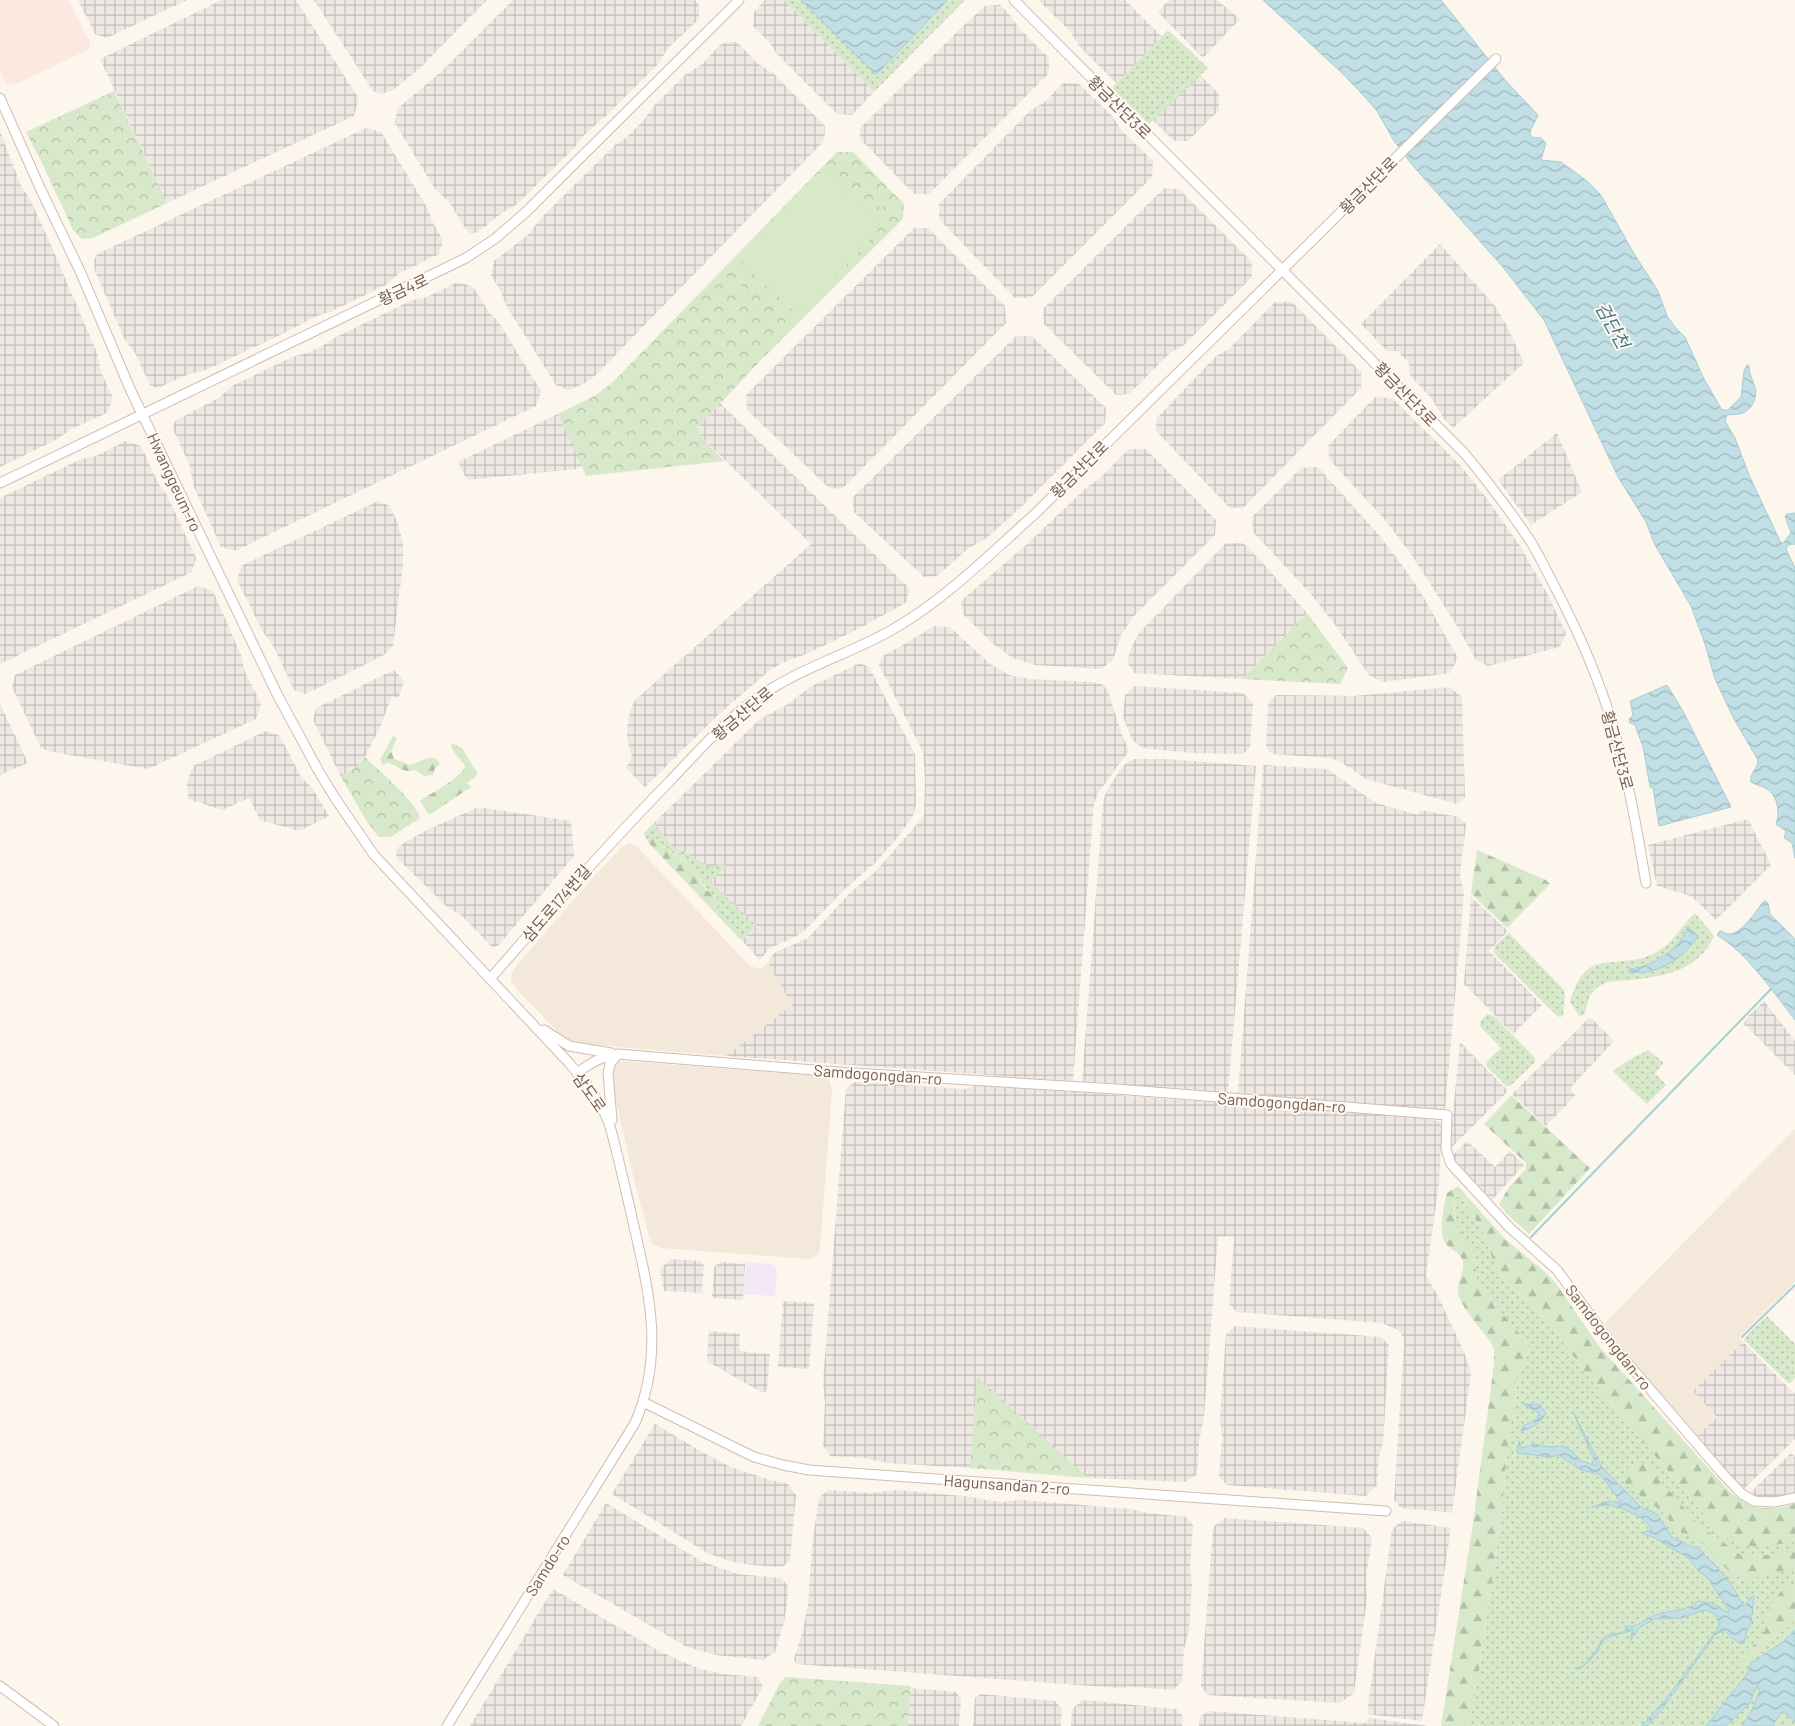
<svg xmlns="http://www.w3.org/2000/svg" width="1795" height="1726" font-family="Barlow,'Noto Sans KR',sans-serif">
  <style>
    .residential { fill: #f3e8da }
    .commercial { fill: #fbe9e1 }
    .industrial { fill: url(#industrial-grid) }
    .education { fill: #f2e8f8 }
    .grass { fill: url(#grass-dots) }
    .forest { fill: url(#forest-firs) }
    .park { fill: url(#park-crowns) }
    .pitch { fill: #d7e9ca; fill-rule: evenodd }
    .water { fill: url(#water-waves); stroke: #a8ced6 }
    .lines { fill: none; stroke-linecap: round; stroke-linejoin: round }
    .stream { stroke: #a8ced6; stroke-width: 2 }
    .tertiary-casing { stroke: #cebeb2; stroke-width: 11 }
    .tertiary { stroke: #fff; stroke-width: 9 }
    .labels { text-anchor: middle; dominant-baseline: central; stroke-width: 4; stroke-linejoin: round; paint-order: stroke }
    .street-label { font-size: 16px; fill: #765d50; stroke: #fef9f2 }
    .water-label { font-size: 18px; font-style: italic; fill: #477780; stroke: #fef9f2 }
  </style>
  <defs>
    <pattern id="industrial-grid" width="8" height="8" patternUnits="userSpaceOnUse" patternTransform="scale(1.25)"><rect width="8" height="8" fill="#eee8e4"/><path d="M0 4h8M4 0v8" fill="none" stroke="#c5bfbb"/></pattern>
    <pattern id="grass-dots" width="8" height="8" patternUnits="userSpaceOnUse" patternTransform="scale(1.25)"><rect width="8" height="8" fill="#d7e9ca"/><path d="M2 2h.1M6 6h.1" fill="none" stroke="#b3c0a6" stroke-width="1.8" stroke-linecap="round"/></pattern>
    <pattern id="forest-firs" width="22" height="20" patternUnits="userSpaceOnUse" patternTransform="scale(1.25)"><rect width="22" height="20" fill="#d7e9ca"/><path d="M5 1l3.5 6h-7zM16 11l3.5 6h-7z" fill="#b3c0a6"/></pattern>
    <pattern id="park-crowns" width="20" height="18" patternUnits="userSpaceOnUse" patternTransform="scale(1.25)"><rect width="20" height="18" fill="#d7e9ca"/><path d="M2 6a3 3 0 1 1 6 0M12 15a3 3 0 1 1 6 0" fill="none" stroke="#b3c0a6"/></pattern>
    <pattern id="water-waves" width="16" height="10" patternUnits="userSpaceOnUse" patternTransform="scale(1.25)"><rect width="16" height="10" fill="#c1dfe5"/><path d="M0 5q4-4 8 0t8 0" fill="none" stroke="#a1b8bc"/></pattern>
  </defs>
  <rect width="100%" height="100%" fill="#fcf6ec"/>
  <path class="residential" d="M629 843 636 846 750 966 760 969 768 963 792 1005 726 1056 571 1043 565 1039 520 993 511 981V975L516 966 598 872 622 847Z
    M623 1061 820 1076 828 1079 830 1082 832 1091 820 1248 817 1256 809 1259 662 1248 653 1245 649 1236 633 1175 613 1087 612 1069 615 1064Z
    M1795 1129V1282L1739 1337 1743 1342 1694 1391 1717 1417 1695 1438 1612 1335 1605 1323Z"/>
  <path class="commercial" d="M0 0H69L89 40 90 45 89 49 17 84 9 85 6 84 0 70Z"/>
  <path class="industrial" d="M78 0H187L107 38 95 34Z
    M222 0H296L359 99 354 116 167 203 100 59Z
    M314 0H487L418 70 393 90 382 94 373 91Z
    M513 0H695L699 4V19L667 49 659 63 608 114 582 137 574 148 516 205 502 213 478 232 471 234 466 229 449 202 435 189 395 123 397 109 442 71Z
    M765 0H784L874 92 852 115 837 114 776 53 770 43 753 26 754 12Z
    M1038 0H1125L1219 94V110L1188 141H1174L1080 47 1070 31Z
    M1169 0H1217L1240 19 1203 58 1158 12Z
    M1000 5 1011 16 1018 27 1049 58V73L929 194H914L860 139V128L964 25 985 6Z
    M737 42 757 63 774 74 825 126 824 141 596 375 585 383 569 390 556 385 507 307 500 290 491 275 494 261 529 234 541 218 615 145 627 137 644 120 652 108 686 74 701 65 722 43Z
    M1063 83H1078L1113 117 1122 131 1153 161 1152 177 1031 298H1015L939 219V204L1031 110 1045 102Z
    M366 128 381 132 428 209 433 223 443 240 439 254 398 274 386 285 332 311 317 316 280 335 206 370 189 374 160 387 156 388 150 385 135 353 125 340 95 271 94 261 96 256 99 253Z
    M0 131 21 186 31 201 51 245 97 353 101 372 113 398 107 413 71 429 56 440 0 467Z
    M1164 188 1179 189 1252 262V277L1184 345 1170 353 1129 394 1116 395 1044 324 1043 309Z
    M914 228H928L1005 306 1006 323 842 489 829 488 747 410 746 395Z
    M1440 244 1495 306 1507 326 1524 363 1453 428 1444 419 1432 399 1410 375 1409 363 1397 351H1387L1361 324Z
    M458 282 473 287 489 312 499 323 541 391 536 406 235 551 221 547 194 487 189 464 173 429 175 421 220 397 232 386 292 357 307 353 324 345 332 339 412 300 427 297Z
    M1275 302H1292L1361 372V388L1243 508H1230L1156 431V419L1216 356 1229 349Z
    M1016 336H1032L1106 408 1105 423 1020 508 988 537 969 548 937 576 924 577 854 512 852 498Z
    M1375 397 1392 398 1461 466 1488 500 1520 546 1548 595 1566 633 1560 647 1488 666 1476 660 1457 626 1413 557 1386 521 1329 459 1328 446Z
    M720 403 909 588 907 602 862 627 809 653 782 663 769 671 718 715 645 787 626 768 632 757 627 738V728L630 712 635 700 811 544 702 438 698 427Z
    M558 414 582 466 577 469 467 480 458 462Z
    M1557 433 1582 492 1531 525 1498 480Z
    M126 441 141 446 158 483 167 495 196 558 192 572 0 664V498L81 459 96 456Z
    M1129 449H1146L1216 520 1215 535 1133 617 1121 635 1113 660 1101 669 1035 665 1012 658 992 643 963 614 961 601 1025 546 1086 488 1099 479Z
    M1318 467 1378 534 1399 561 1420 591 1458 658 1450 673 1383 682 1369 675 1336 626 1310 593 1253 532 1252 517 1301 468Z
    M378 501 390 506 398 524 403 543V564L393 646 384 655 306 694 294 690 274 647 263 632 237 580 241 566Z
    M1226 543H1243L1260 560 1307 613 1242 679 1134 673 1127 662 1131 648 1139 633Z
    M198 586 213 591 241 655 245 672 261 704 256 719 148 769 48 751 41 748 12 687 15 675Z
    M934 626 950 627 990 664 1009 675 1029 679 1092 682 1102 684 1108 691 1122 735 1127 746 1128 752 1098 793 1094 803 1073 1081 726 1056 792 1005 768 963 771 956 776 952 808 938 850 893 876 871 924 816 925 779 923 752 879 665 883 656 910 641Z
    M860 663 869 667 915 754 916 804 914 814 899 836 875 863 845 889 803 932 795 937 770 948 760 960 742 941 756 925 712 883 713 878 725 867 722 863 714 866H707L687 853 673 847 654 823 760 719 785 706 812 686Z
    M394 670 404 681 399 698 392 696 380 727 365 757 360 764 341 777 313 720 316 708Z
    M1135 686 1243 693 1253 703 1250 748 1243 754 1192 753 1143 748 1132 740 1123 717 1125 695Z
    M1450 687 1462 697 1465 797 1457 804 1366 779 1339 761 1331 758 1272 754 1266 747 1268 703 1276 695 1354 696Z
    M0 704 28 763 0 775Z
    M266 731 280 736 301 777 312 788 329 816 299 831 260 820 249 798 222 810 188 799 187 782 193 766Z
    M1134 759H1168L1256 766 1228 1093 1082 1081 1103 802 1106 792 1120 770 1127 762Z
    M1263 765 1327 769 1376 803 1418 815 1421 810 1459 817 1466 824 1460 875 1464 892 1461 930 1445 1109 1443 1111 1238 1093Z
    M478 807 571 821 574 856 498 946 492 947 461 915 447 907 396 857 397 848 409 840 425 831Z
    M1748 819 1771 865 1716 920 1691 896 1657 886 1648 845Z
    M1471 897 1508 931 1489 951 1542 1005 1513 1034 1464 984Z
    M1764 1001 1795 1041V1075L1744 1024 1748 1016Z
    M1589 1018 1592 1019 1614 1041 1572 1086 1571 1090 1575 1095 1574 1097 1546 1126 1512 1094Z
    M1460 1042 1508 1091 1452 1147H1451V1141L1452 1123Z
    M855 1082 965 1089 979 1085 1360 1113 1432 1119 1440 1122 1442 1129 1439 1184 1426 1275 1439 1298 1464 1352 1471 1373 1452 1513 1401 1508 1394 1500 1404 1342 1403 1337 1398 1330 1382 1323 1237 1312 1229 1304 1234 1236 1218 1237 1204 1417 1199 1442 1197 1474 1186 1482 1088 1478 980 1379 977 1380 970 1468 888 1463 864 1458 830 1456 823 1445 825 1403 823 1382 846 1089Z
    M1467 1141 1495 1167 1510 1151 1524 1165 1492 1200 1454 1159V1154Z
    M671 1259 701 1261 704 1266 702 1293 664 1291 660 1269Z
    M721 1262 745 1264 743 1300 712 1298 714 1267Z
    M783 1301 814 1303 809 1369 778 1367Z
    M1235 1326 1381 1337 1389 1345 1383 1443 1379 1457 1377 1485 1366 1496 1227 1485 1219 1477 1222 1438 1220 1417 1226 1334Z
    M709 1331 740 1334 739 1351 770 1354 767 1391 763 1393 708 1362 707 1356Z
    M1743 1342 1795 1394V1439L1743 1490 1695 1438 1717 1417 1693 1391Z
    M655 1424 709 1456 731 1467 767 1479 788 1484 796 1495 790 1561 782 1567 752 1565 734 1562 709 1554 612 1494Z
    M1791 1453 1795 1457V1495L1782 1498H1758L1749 1494Z
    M828 1490 871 1493 897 1490 972 1497 985 1500 1002 1502 1022 1500 1131 1509 1147 1513 1187 1517 1193 1525 1190 1568 1192 1584 1189 1630 1184 1649 1182 1681 1173 1690 1133 1687 1119 1688 796 1664 794 1659 803 1630 808 1604 812 1546 819 1498Z
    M606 1503 703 1562 738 1574 781 1578 788 1586V1597L784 1622 775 1652 763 1660 716 1655 687 1647 563 1575Z
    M1224 1518 1363 1528 1372 1538 1366 1578 1367 1599 1354 1693 1340 1703 1208 1695 1201 1687 1213 1527Z
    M1402 1521 1451 1528 1422 1721 1367 1714 1392 1529Z
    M553 1589 657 1650 683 1662 700 1669 723 1674 758 1677 763 1687 741 1726H470Z
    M911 1688 956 1692 961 1699 959 1726H908Z
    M981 1694 1055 1701 1062 1709 1061 1726H973L975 1698Z
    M1083 1700 1176 1709 1183 1716 1182 1726H1071L1072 1709Z
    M1208 1711 1367 1723 1368 1718 1428 1726H1199V1718Z"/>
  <path class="education" d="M746 1262 771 1264 775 1266 777 1271 775 1296 743 1294Z"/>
  <path class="grass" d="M784 0H801L875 74 878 73 949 0H965L874 92Z
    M1168 30 1208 68 1149 124 1112 88Z
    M654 823 673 847 687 853 707 866H714L722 863 726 867 713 878 712 883 756 925 742 941 716 914 718 910C711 897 701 877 691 867 680 856 665 850 655 838H648L647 841 644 833Z
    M1695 913 1714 936C1698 971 1665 976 1631 980 1621 981 1610 980 1601 985 1589 992 1587 1002 1585 1014L1580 1017 1570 1002C1587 943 1614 973 1655 953 1672 945 1682 925 1695 913Z
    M1509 933 1564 990 1565 995 1563 1016 1560 1017 1557 1016 1494 953V947Z
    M1487 1014 1494 1016 1535 1058V1062L1510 1086H1506L1486 1065 1487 1061 1501 1048 1480 1026 1481 1021Z
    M1648 1050 1663 1062V1064L1655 1073 1666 1085 1647 1104 1636 1094 1613 1071 1632 1058Z
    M1460 1195 1481 1228 1493 1260 1506 1282 1550 1323 1585 1372 1718 1531 1725 1537 1755 1547 1795 1541V1726H1469L1479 1670 1502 1509 1509 1431 1516 1398 1515 1384 1531 1347 1478 1285 1473 1251 1460 1234 1456 1225 1454 1199Z
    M1767 1316 1795 1344V1378L1789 1384 1744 1340 1749 1333Z"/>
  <path class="forest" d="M393 736 397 738 391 751 394 759 410 765C420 763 433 751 440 764L435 768 433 775 424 776 416 770 407 771 401 769 392 764 387 763 383 765 380 760Z
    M451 743 462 748 478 774 467 783 471 787 429 815 420 801C431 793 459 779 465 767 461 757 451 754 451 743Z
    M650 837H654L665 848 690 866 697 874 706 890 717 898 719 905 716 914 647 841Z
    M1477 850 1546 880 1550 884 1507 928 1471 893Z
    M1511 1096H1512L1590 1168 1529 1234 1507 1214 1499 1204 1509 1187 1526 1169V1163L1484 1124Z
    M1458 1186 1505 1239 1545 1272 1555 1282 1599 1346 1728 1490C1752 1511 1765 1511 1795 1504V1541C1763 1547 1745 1554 1718 1531L1585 1372 1550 1323 1506 1282 1493 1260 1481 1228 1461 1196C1458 1195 1454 1198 1454 1201L1455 1218 1458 1230 1473 1251 1478 1285 1531 1347 1515 1384 1516 1404 1509 1431 1502 1509 1479 1670 1469 1726H1441L1473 1524 1494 1364V1350L1492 1344C1484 1332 1459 1305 1458 1292 1457 1282 1465 1271 1463 1262 1461 1252 1450 1250 1445 1243 1438 1233 1444 1204 1447 1193Z
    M1640 1462 1645 1464 1653 1472 1698 1524 1741 1555 1755 1557 1795 1550V1566C1779 1572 1749 1584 1733 1576L1701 1541 1676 1529 1661 1510 1645 1500 1623 1481 1621 1478C1623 1471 1633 1463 1640 1462Z
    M1791 1584 1795 1587V1621L1784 1630 1747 1666H1742L1740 1663 1742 1660 1765 1631 1767 1613 1772 1603 1783 1589Z"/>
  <path class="park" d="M114 91 167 203 93 238 82 239 73 230 43 165 26 132Z
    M837 152H853L904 204 903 219 766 355 698 427 702 438 724 461 586 476 558 414 596 395 613 382Z
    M1307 613 1348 668 1340 684 1242 679Z
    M365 757C379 771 416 801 420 818L391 837 378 836 366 820 341 777 360 764Z
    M977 1379H980L1088 1478 970 1468Z
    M786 1677 911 1686 908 1726H758L781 1681Z"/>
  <path class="pitch" d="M839 167C876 167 893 202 876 234L793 320 790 317 792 315C756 329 725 287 741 255L816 175 825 170ZM837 171C865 170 886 195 878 222L826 174ZM742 262 793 310C761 323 733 294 742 262Z"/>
  <path class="water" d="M801 0H948L878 73 875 74Z
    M1263 0H1441L1505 80 1538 115 1530 132C1530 139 1536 137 1541 138L1546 143 1541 160 1561 162 1587 181 1601 195 1633 252 1658 291 1667 316 1675 327 1685 337 1704 379 1722 410H1728L1741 397 1744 371 1747 365 1749 366C1749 381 1762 388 1752 405 1750 409 1747 411 1743 413 1738 415 1732 414 1727 415L1725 421 1735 438 1749 475 1781 543 1784 542 1791 533 1785 516 1787 514 1795 513V544L1788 545 1786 549 1795 568V858L1792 843 1784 838 1786 831 1776 824C1780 813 1778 796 1767 789 1762 786 1756 785 1751 782 1749 773 1758 769 1758 760L1734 719 1715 679 1705 644 1691 606 1655 545 1646 522 1618 477 1544 320 1502 266 1414 167 1394 141 1377 111 1364 96 1342 73Z
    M1667 685 1683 711 1731 807 1659 826 1653 788 1650 787 1643 747 1635 725 1630 723 1629 719 1633 715 1630 701Z
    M1765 901 1768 903 1770 914 1795 939V1020C1774 993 1746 952 1717 935L1720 931C1721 931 1727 934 1728 934 1740 936 1756 911 1763 902Z
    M1688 927 1698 936 1697 938C1681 960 1656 976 1628 972L1630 969C1649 967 1672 954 1683 937 1685 934 1686 930 1688 927Z
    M1524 1404 1540 1405 1546 1413C1541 1424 1532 1428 1521 1431L1523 1426 1535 1420 1539 1415 1538 1412 1529 1408Z
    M1573 1412 1601 1466 1641 1507 1657 1514 1672 1537 1692 1547H1699C1703 1555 1708 1558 1714 1564 1726 1576 1737 1592 1744 1607L1750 1598 1754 1596 1751 1623 1746 1633 1744 1643 1741 1644 1732 1638 1724 1630 1715 1635 1663 1708 1647 1726H1642L1666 1699 1719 1627C1719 1618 1714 1611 1704 1610L1682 1618 1654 1619 1639 1628 1630 1641 1633 1630C1627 1632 1607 1637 1604 1640 1600 1643 1600 1647 1598 1651 1595 1655 1583 1668 1578 1669L1575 1668 1582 1667 1596 1651 1602 1639 1608 1635 1620 1633 1626 1630 1625 1626C1636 1629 1645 1619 1655 1615 1668 1611 1681 1611 1694 1605L1697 1601 1713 1603 1727 1612H1729V1610L1707 1577 1699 1572 1690 1559 1655 1538 1641 1533 1652 1530C1647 1517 1621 1507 1608 1505 1602 1505 1597 1506 1592 1507L1609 1501 1621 1503 1608 1484 1599 1474 1581 1470 1559 1455 1550 1457 1517 1453 1519 1441 1522 1448 1535 1444 1549 1447 1563 1446 1569 1449 1582 1461 1597 1466Z
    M1795 1630V1722L1784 1712H1782L1774 1723V1726H1742L1752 1710 1760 1690 1757 1686 1749 1704 1726 1726H1706L1747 1674 1752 1662 1783 1642Z"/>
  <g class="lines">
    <path class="stream" d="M1531 1237 1771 989
      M1742 1337 1795 1285"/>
    <g class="tertiary-casing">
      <path id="tertiary" d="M1014 0 1465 454C1488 482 1511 512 1531 542 1540 557 1548 574 1556 589 1579 633 1599 679 1613 726 1628 777 1637 830 1646 883
        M0 98 41 190 80 271 131 391 277 694 318 770 335 798 374 855 569 1063C587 1084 603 1103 611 1130 619 1160 626 1191 633 1222 649 1292 665 1354 635 1423L447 1726
        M0 483 466 258 496 238 527 211 739 0
        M490 979C548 912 606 847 668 783 693 757 720 726 749 704 791 671 843 657 890 631 945 600 990 554 1037 512L1496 59
        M544 1030 569 1046 611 1053
        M577 1073C592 1062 600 1057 618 1054L838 1072 1116 1089 1447 1115 1446 1149 1451 1164 1509 1227 1557 1270 1613 1346 1722 1473 1742 1494 1754 1501 1774 1502 1795 1498
        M612 1120 608 1073 610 1064 618 1054
        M643 1402 754 1457 783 1465 809 1470 1386 1511
        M0 1686 54 1726"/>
    </g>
    <use href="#tertiary" class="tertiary"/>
  </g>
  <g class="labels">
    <g class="street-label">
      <text transform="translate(1120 107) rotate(45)">황금산단3로</text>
      <text transform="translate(1368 185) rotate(-45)">황금산단로</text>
      <text transform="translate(403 289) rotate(-25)">황금4로</text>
      <text transform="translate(1406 394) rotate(46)">황금산단3로</text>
      <text transform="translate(1079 469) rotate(-45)">황금산단로</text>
      <text transform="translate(175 482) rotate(65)">Hwanggeum-ro</text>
      <text transform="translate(742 713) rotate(-40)">황금산단로</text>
      <text transform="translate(1618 750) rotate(75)">황금산단3로</text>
      <text transform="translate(556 903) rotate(-49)">삼도로174번길</text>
      <text transform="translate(878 1074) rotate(4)">Samdogongdan-ro</text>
      <text transform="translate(590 1092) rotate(55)">삼도로</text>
      <text transform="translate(1282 1102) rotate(4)">Samdogongdan-ro</text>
      <text transform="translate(1609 1337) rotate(52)">Samdogongdan-ro</text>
      <text transform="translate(1007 1484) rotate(4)">Hagunsandan 2-ro</text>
      <text transform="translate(547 1565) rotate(-58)">Samdo-ro</text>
    </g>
    <g class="water-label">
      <text transform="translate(1613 325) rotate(61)">검단천</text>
    </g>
  </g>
</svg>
